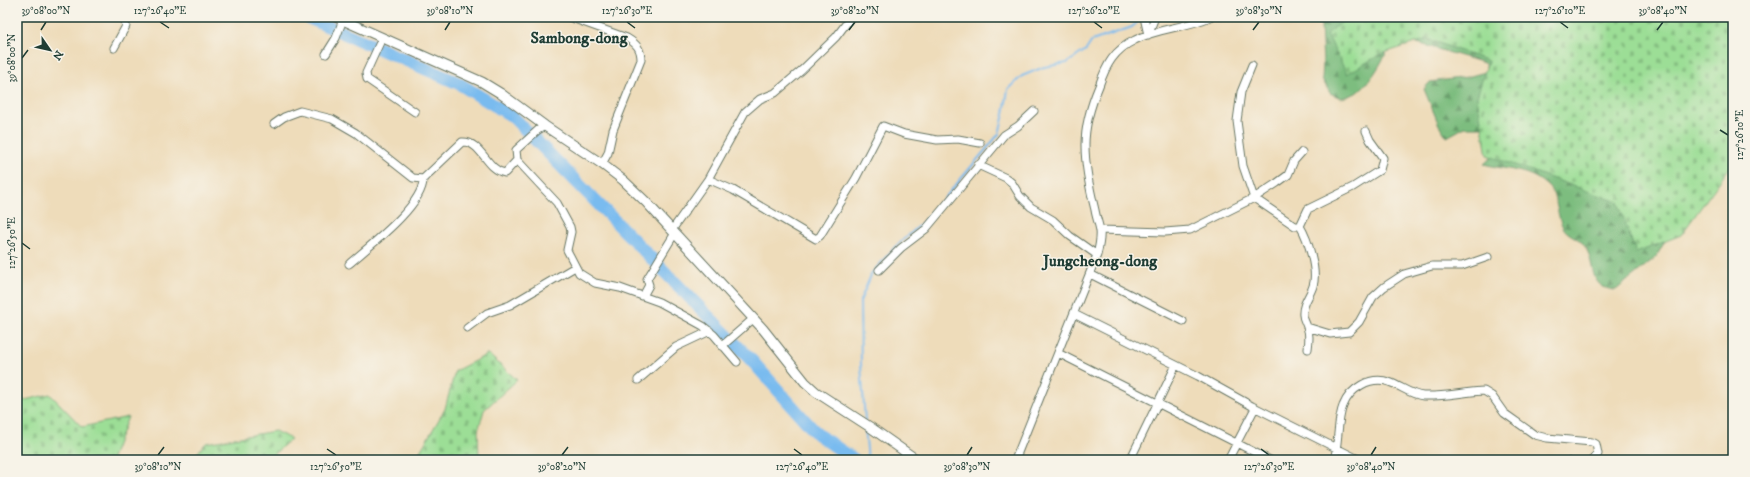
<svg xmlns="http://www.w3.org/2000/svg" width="1750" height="477" font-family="'IM FELL DW Pica',serif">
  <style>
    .forest { fill: url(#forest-firs); stroke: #4e7d5a }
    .cemetery { fill: url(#cemetery-stones); stroke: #5e8e65 }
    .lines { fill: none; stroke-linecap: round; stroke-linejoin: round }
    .stream { stroke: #79bbef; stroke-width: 2 }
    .river { stroke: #79bbef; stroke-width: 13 }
    .minor-casing { stroke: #677563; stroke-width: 9 }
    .major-casing { stroke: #677563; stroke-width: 11 }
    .minor { stroke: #fff; stroke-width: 7 }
    .major { stroke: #fff; stroke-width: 9 }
    .rail { stroke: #1f3d34; stroke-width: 2 }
    .ticks { fill: none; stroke: #1f3d34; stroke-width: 1.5 }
    .labels { text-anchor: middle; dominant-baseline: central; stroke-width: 3; stroke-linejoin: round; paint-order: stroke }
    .quarter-label { font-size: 16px; font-weight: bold; fill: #1f3d34; stroke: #f7f3e8 }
    .neatline { fill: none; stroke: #1f3d34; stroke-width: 1.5 }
    .ticks-label { font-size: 10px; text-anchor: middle; fill: #1f3d34 }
  </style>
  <defs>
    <pattern id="forest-firs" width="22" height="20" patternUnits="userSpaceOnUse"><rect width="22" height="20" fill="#7dbd7f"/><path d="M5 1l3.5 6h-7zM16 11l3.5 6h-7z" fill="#669b69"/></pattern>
    <pattern id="cemetery-stones" width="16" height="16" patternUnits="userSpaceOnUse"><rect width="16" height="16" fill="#9cde96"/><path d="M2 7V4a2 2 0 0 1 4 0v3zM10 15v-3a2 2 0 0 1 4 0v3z" fill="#86bf82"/></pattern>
  </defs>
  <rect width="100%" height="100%" fill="#f7f3e8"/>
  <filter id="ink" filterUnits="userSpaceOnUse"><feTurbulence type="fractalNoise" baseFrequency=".025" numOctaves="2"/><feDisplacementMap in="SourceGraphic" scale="8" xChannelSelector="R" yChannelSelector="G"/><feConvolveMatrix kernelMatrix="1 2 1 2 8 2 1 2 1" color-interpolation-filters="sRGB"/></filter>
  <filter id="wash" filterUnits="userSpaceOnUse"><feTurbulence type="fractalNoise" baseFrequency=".012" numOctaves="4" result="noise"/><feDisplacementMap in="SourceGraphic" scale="16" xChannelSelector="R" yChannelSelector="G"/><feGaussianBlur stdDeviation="0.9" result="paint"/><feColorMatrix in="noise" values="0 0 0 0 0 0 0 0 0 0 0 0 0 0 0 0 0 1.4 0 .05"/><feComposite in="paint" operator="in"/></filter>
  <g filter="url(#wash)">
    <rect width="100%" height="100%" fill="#eedcba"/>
    <path class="forest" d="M1316 17H1733L1672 229 1656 257 1616 290C1586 288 1597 263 1584 245 1578 236 1566 236 1562 225 1555 210 1559 195 1545 184 1528 169 1505 170 1484 164L1498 152 1484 127H1465L1447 137 1439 125 1424 89 1430 82 1467 77 1489 71 1484 63 1394 36C1385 56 1375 79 1356 93 1352 95 1346 97 1341 98L1330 93 1322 79 1323 63 1321 25Z"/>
    <path class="cemetery" d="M1348 17H1733V163L1681 235 1636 253 1618 202 1487 155 1477 97 1488 61 1428 39 1381 54 1347 74 1327 34Z
      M488 354 517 380 484 410 478 431 479 460H415L445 409 455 371Z
      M50 394 82 427 128 417 111 460H17V402Z
      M275 431 291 439 267 460H191L206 443Z"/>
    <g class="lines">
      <path class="stream" d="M865 421 861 365 860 301 872 273 896 246 926 220 999 134 1004 114 1008 89 1022 76 1044 67 1067 63 1086 50 1092 41 1132 27 1142 18
        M865 427 868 460"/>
      <path class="river" d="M307 17 458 83 512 116 753 362 817 434 855 460"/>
    </g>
  </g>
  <g filter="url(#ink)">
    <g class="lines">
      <g class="minor-casing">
        <path id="minor" d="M569 17 627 38C637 44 641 49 641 60L613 130 608 153 602 164
          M1144 17 1148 35
          M1148 35 1155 17
          M382 38 366 73 367 79 415 112
          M114 48 126 26 124 17
          M326 54 336 38 344 17
          M1252 65 1241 92 1237 121 1243 166 1254 198 1295 226H1300L1308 209 1353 187 1380 170 1383 158 1370 140 1366 131
          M274 124 284 117 300 111 332 119 356 133 413 178 423 179
          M545 126 538 130 516 150 517 160 557 203 570 227 571 232 567 250 579 273 595 283 620 288 659 302 703 326 714 335 737 362
          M978 165 1006 178 1012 183 1020 196 1031 207 1053 220 1070 236 1097 255
          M708 179 733 190 816 239 820 236 856 178 883 126 904 134 937 140 958 139 980 143
          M1300 226C1308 239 1318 271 1313 286 1310 296 1302 304 1303 315 1303 319 1306 323 1307 327 1310 334 1309 341 1308 349
          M672 230 708 179 745 112 760 99 775 93 802 70 836 37 851 17
          M1100 230 1165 232 1190 230 1254 198 1277 183 1288 175 1294 161 1302 152
          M349 264C368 247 424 205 423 179L462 142C482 141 486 170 505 173L517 160
          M879 270 901 248 926 229 1004 135 1018 126 1034 111
          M1090 274 1183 321
          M643 296 649 285 647 279 675 233
          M1074 314 1198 376 1252 406 1360 460
          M1307 327 1330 334 1349 332 1359 322 1373 297 1384 287 1404 274 1432 266H1462L1488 257
          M467 328 487 313 510 305 575 267
          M722 346 753 319
          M1058 353 1270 460
          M638 380 676 347 710 331
          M1015 460 1097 255C1099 247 1101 239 1100 231 1099 224 1096 217 1095 210 1090 190 1085 166 1085 145 1085 124 1091 105 1099 86 1106 65 1114 50 1135 40 1158 28 1186 28 1210 17
          M1130 460 1176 365
          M1228 460 1255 408
          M1334 460C1339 443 1337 420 1343 406 1350 388 1370 376 1389 382 1401 386 1411 395 1423 396 1443 397 1464 392 1484 391L1492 396 1504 413 1535 435 1547 438 1592 442 1596 444 1598 454 1593 460"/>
      </g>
      <g class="major-casing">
        <path id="major" d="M336 17 482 82 500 93 545 126 602 164 623 180 646 202 763 329 805 382 816 392 870 427 917 460"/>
      </g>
      <use href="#minor" class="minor"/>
      <use href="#major" class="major"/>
      <path class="rail" d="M1567 460 1570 458"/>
    </g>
  </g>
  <path class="ticks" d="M160 22 169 28M627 22 635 28M1094 22 1102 28M1560 22 1568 28M41 30 46 22M445 30 450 22M849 30 855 22M1253 30 1259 22M1657 30 1663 22M22 58 28 50M1720 130 1728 135M22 243 30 249M327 449 336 455M794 449 802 455M1261 449 1269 455M158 455 164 447M562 455 568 447M967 455 972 447M1371 455 1376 447"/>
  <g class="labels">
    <g class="quarter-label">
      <text x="579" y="38">Sambong-dong</text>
      <text x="1100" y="261">Jungcheong-dong</text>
    </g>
  </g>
  <rect width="1750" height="477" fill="none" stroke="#f7f3e8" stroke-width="44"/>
  <g transform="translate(50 50) rotate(124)" stroke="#f7f3e8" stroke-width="3" paint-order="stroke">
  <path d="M0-3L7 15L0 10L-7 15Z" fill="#1f3d34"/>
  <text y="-6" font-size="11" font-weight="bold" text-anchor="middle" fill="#1f3d34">N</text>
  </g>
  <rect x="22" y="22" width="1706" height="433" class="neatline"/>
  <g class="ticks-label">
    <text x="46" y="14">39°08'00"N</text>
    <text x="160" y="14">127°26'40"E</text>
    <text x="450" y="14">39°08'10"N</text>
    <text x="627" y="14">127°26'30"E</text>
    <text x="855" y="14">39°08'20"N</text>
    <text x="1094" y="14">127°26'20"E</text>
    <text x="1259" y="14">39°08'30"N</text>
    <text x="1560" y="14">127°26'10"E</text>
    <text x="1663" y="14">39°08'40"N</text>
    <text transform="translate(11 58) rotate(-90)" y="4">39°08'00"N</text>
    <text transform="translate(1739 135) rotate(-90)" y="4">127°26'10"E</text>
    <text transform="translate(11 243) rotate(-90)" y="4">127°26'50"E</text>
    <text x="158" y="470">39°08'10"N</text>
    <text x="336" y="470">127°26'50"E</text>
    <text x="562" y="470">39°08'20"N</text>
    <text x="802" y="470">127°26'40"E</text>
    <text x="967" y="470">39°08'30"N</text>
    <text x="1269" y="470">127°26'30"E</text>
    <text x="1371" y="470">39°08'40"N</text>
  </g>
</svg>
